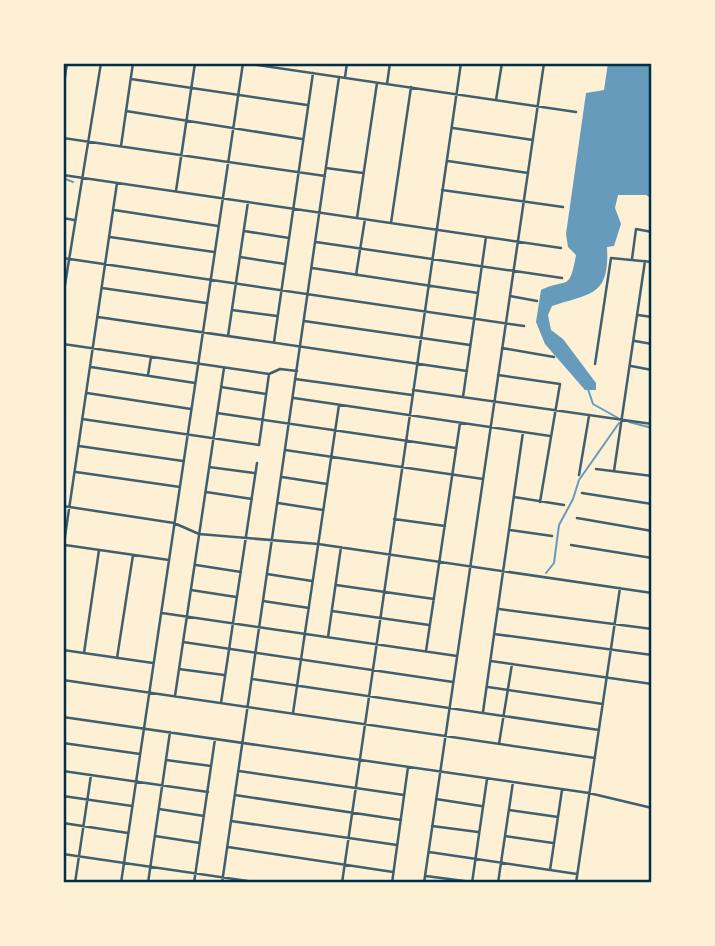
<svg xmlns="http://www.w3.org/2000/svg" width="715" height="946" font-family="'Crimson Pro',serif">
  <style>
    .water { fill: #669bbc }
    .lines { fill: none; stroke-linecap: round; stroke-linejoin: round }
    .stream { stroke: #669bbc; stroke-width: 2 }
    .minor { stroke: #3f606c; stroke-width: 2.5 }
    .neatline { fill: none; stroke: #003049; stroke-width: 2.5 }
  </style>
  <rect width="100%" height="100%" fill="#fdf0d5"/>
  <path class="water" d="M608 63H652V199L646 195H618L615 208 621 224 614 246 607 247C610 297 590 293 552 306L548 315 551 330 563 339 596 383V390H585L545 344 536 322 541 290C568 277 569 293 576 255L568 247 566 234 586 93 604 90Z"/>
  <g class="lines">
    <path class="stream" d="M63 178 73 182
      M588 389 593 404 618 418
      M629 422 652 428
      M546 573 554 563 559 525 573 499 579 480 619 423"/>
    <path class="minor" d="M244 63 576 112
      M345 77 347 63
      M131 79 307 105
      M387 84 390 63
      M63 90 67 63
      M496 100 502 63
      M126 111 302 139
      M453 128 533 140
      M63 138 325 176
      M121 146 133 63
      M448 161 528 173
      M326 168 363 173
      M63 175 561 248
      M442 190 563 207
      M176 191 195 63
      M114 210 218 226
      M63 218 74 220
      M357 218 377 83
      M391 223 411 87
      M244 231 289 238
      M110 237 214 252
      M316 242 562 278
      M240 257 285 264
      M63 258 524 326
      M632 259 636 229 652 232
      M312 268 478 293
      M356 275 365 219
      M102 288 206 303
      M510 296 537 301
      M63 297 101 63
      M232 310 277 316
      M638 315 652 317
      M98 317 467 371
      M304 321 470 345
      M228 336 248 202
      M635 341 652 344
      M274 342 313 73
      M63 344 269 374 280 369 297 371
      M502 348 554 357
      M595 364 611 258 652 262
      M631 366 652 370
      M91 367 195 383
      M148 375 151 357
      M498 375 560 384 540 502
      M295 379 412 395
      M221 387 266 394
      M413 390 652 424
      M87 393 191 409
      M463 397 486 237
      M294 398 550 436
      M217 413 456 448
      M82 419 259 445 269 374
      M79 446 183 461
      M285 450 483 479
      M209 467 254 473
      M596 469 652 476
      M614 471 645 261
      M76 472 180 487
      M579 475 589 416
      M282 477 327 484
      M206 492 252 499
      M582 493 652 504
      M514 497 564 505
      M278 503 323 510
      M63 506 174 523 199 534 318 544 652 593
      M577 518 652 531
      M394 519 445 526
      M510 530 552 536
      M65 545 169 560
      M571 545 652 558
      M63 550 117 183
      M196 565 241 572
      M267 574 312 581
      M336 585 434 599
      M191 590 236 597
      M263 601 309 608
      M499 609 652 629
      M332 611 429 625
      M162 613 457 656
      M494 634 652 655
      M328 637 341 547
      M183 642 453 682
      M63 650 153 663
      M426 651 460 423
      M84 653 99 550
      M117 658 133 555
      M491 661 652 684
      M179 669 224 675
      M252 679 599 730
      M63 680 595 758
      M488 687 603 704
      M175 696 224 368
      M221 703 257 463
      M483 712 523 432
      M293 713 339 405
      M63 717 589 793 652 808
      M63 743 140 754
      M499 744 512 664
      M166 760 211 766
      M63 771 208 792
      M239 771 404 795
      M235 795 401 820
      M63 796 132 806
      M436 799 481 806
      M159 809 204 816
      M509 810 558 817
      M231 821 397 845
      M63 823 128 833
      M432 826 478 832
      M155 836 200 843
      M505 836 553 843
      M228 847 393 872
      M429 852 577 874
      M63 854 261 883
      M550 870 562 790
      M426 876 472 882
      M75 883 91 775
      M121 883 243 63
      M148 883 170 732
      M194 883 215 739
      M222 883 339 77
      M342 883 461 63
      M392 883 408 767
      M424 883 544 63
      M472 883 487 779
      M498 883 513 782
      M576 883 620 588"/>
  </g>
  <rect width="715" height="946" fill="none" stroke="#fdf0d5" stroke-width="130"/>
  <rect x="65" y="65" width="585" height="816" class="neatline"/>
</svg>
